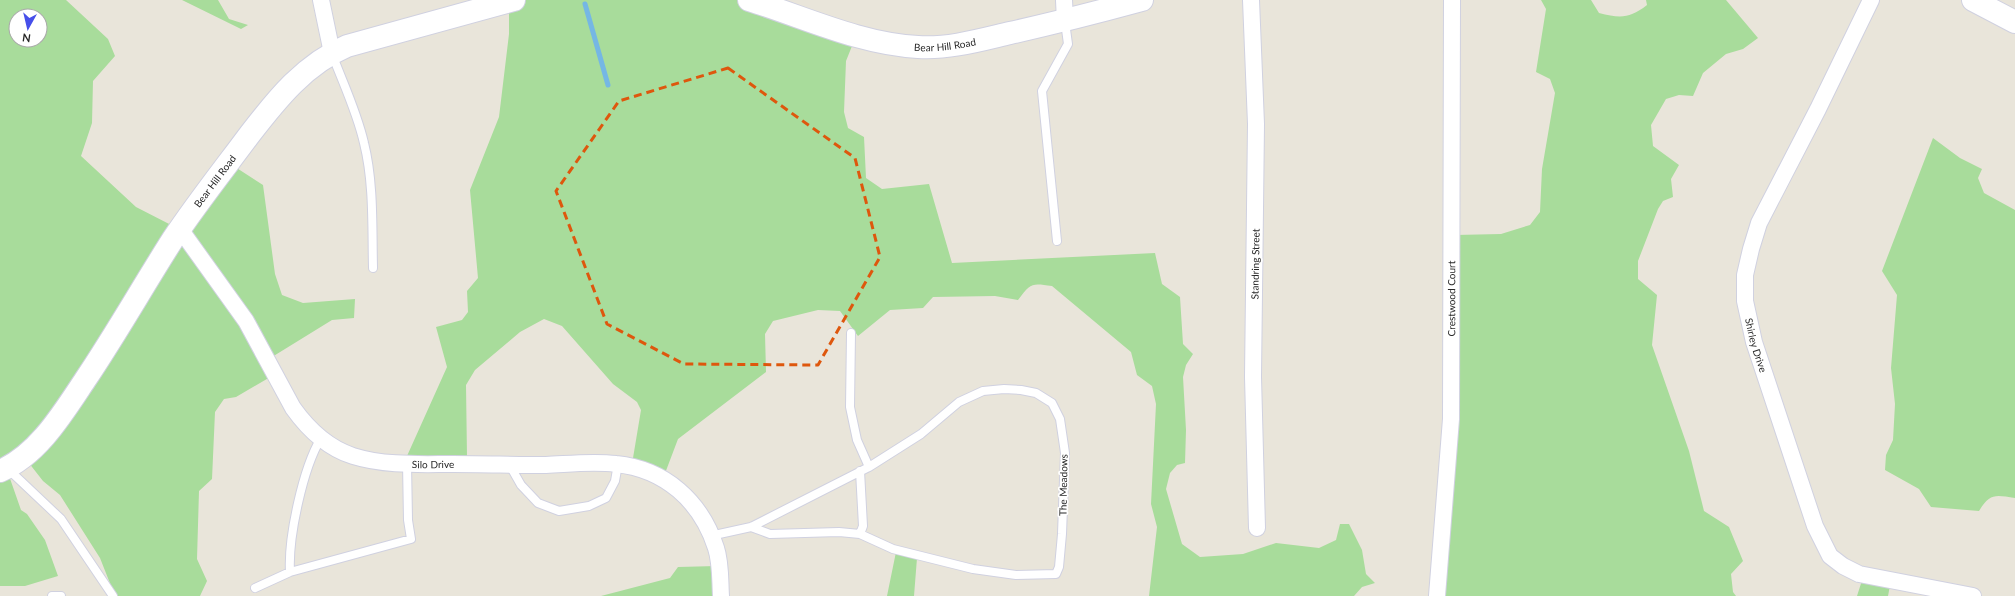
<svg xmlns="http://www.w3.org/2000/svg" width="2015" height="596" font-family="Lato,sans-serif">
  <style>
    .green { fill: #a8dc9b; fill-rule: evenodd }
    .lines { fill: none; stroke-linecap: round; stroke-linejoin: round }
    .stream { stroke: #75b7e4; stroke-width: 5 }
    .lane-casing { stroke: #d0d1e0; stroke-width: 10 }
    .street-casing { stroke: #d0d1e0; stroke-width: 18 }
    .secondary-casing { stroke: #d0d1e0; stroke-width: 24 }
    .lane { stroke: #fff; stroke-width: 8 }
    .street { stroke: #fff; stroke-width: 16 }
    .secondary { stroke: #fff; stroke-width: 22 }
    .marked { fill: none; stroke: #de570d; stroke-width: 3; stroke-dasharray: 8 5; stroke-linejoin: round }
    .labels { text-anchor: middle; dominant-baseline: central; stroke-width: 3.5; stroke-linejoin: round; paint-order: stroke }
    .street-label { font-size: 10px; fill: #282828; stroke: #fff }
  </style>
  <rect width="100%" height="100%" fill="#e9e5da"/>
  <path class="green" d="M0 0H66L108 39 115 56 93 81 92 123 81 156 136 207 175 227 229 163 263 185 275 274 282 295 303 303 355 299 354 318 332 320 272 357V376L236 397 224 399 215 412 212 479 199 491 197 559 207 581 200 596H115L100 558 60 495 43 481 25 458 7 470 21 510 27 514 45 540 58 576 25 586H0ZM16 16H40V40H16Z
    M182 0H218L229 19 248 25 241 29Z
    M509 0H757L858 31 846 61 844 112 848 128 864 137 866 178 882 189 929 184 952 263 1155 253 1162 284 1180 297 1183 344 1193 354 1186 365 1183 377 1186 430 1185 463 1177 465 1170 473 1166 489 1182 544 1200 557 1243 554 1276 543 1319 548 1336 540 1340 524H1349L1362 550 1366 574 1375 583 1362 587 1354 596H1149L1157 527 1151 504 1156 404 1152 386 1137 375 1131 352 1052 286C1031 283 1031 283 1018 300L995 296 933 297 923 308 890 310 858 336 840 311 818 310 773 321 765 334 766 372 678 439 664 476 632 464 641 410 637 402 613 384 562 326 544 319 520 332 475 370 466 385 467 457 407 456 447 367 436 327 462 320 468 312 467 291 478 278 470 190 499 117 509 34Z
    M1541 0H1591L1599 13C1620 18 1629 19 1647 5L1646 0H1726L1758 38 1743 49 1726 54 1703 73 1693 96 1679 95 1666 99 1651 125 1653 146 1679 165 1671 179 1673 197 1663 201 1658 209 1638 261V279L1657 295 1652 345 1689 451 1704 511 1729 527 1743 561 1731 574 1733 592 1736 596H1441L1455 235 1501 234 1530 225 1540 212 1542 169 1555 93 1550 79 1536 72 1546 9Z
    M1933 138 1960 158 1982 169 1978 178 1984 193 2015 210V498C1995 495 1990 493 1979 511L1931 507 1919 489 1885 470 1886 455 1893 440 1895 404 1891 368 1897 295 1882 271Z
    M896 552 917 558 914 596H887Z
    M717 566 721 596H601L670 578 678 567Z
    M1865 571 1892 575 1888 596H1857Z"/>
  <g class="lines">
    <path class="stream" d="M585 4 608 85"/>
    <g class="lane-casing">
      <path id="lane" d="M332 54C343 83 357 112 364 143 374 183 372 227 373 268
        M1057 241 1042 91 1068 44 1065 22
        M851 333 850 407 857 440 869 467
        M321 438C303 468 288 537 290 572L411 539 408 520 407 463
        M509 464 521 485 538 503 559 511 589 506 606 498 615 481 618 464
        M7 468 61 519 113 596
        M860 471 863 526 860 534
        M710 536 751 527 869 467 921 434 959 402 983 391 1004 389 1021 390 1036 393 1052 403 1060 419 1065 453 1062 534 1059 567 1056 574 1016 575 973 569 893 549 860 534 839 532 770 534 751 527
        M255 588 290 572
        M52 596H61"/>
    </g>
    <g class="street-casing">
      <g id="street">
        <path d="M321 0 332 53"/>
        <path d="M1064 0 1065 21"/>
        <path d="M1251 0 1256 124 1253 377 1257 528"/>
        <path id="s1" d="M1871 0 1818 109 1759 223 1751 249 1745 275V301L1754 342 1815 526 1830 556 1843 566 1859 574 1973 596"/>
        <path id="s2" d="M180 229 246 321 293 408C308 429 328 448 353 456 385 466 420 464 453 464 484 464 515 465 546 465 569 464 593 461 616 464 665 469 701 501 716 548 721 563 720 581 721 596"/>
        <path id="s3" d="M1437 596 1451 419 1452 0"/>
      </g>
    </g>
    <g class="secondary-casing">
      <g id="secondary">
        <path id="s4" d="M749 0C804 17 860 44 918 47 949 49 980 40 1010 33 1055 23 1098 12 1142 0"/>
        <path d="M1973 0 2015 22"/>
        <path id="s5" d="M0 471C38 455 63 413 85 380 116 334 143 286 173 239 197 203 224 169 250 134 277 99 305 64 347 46L514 0"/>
      </g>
    </g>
    <use href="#lane" class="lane"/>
    <use href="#street" class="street"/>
    <use href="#secondary" class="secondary"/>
  </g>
  <path class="marked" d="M728 68 855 158 880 257 818 365 684 364 607 324 556 191 619 101Z"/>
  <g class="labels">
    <g class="street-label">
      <text stroke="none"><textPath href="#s4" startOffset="203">Bear Hill Road</textPath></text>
      <text stroke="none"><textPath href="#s5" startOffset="364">Bear Hill Road</textPath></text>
      <text transform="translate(1255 264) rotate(-89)">Standring Street</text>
      <text stroke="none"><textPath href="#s3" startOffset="298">Crestwood Court</textPath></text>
      <text stroke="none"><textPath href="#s1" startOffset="375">Shirley Drive</textPath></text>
      <text stroke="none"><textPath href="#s2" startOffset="371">Silo Drive</textPath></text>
      <text transform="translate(1063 485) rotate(-89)">The Meadows</text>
    </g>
  </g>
  <g transform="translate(28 28) rotate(188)"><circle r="19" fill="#ffffff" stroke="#a9a9a9"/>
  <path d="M0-3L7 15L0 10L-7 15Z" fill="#464fea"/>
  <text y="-6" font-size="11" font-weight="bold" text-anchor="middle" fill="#282828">N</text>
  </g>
</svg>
